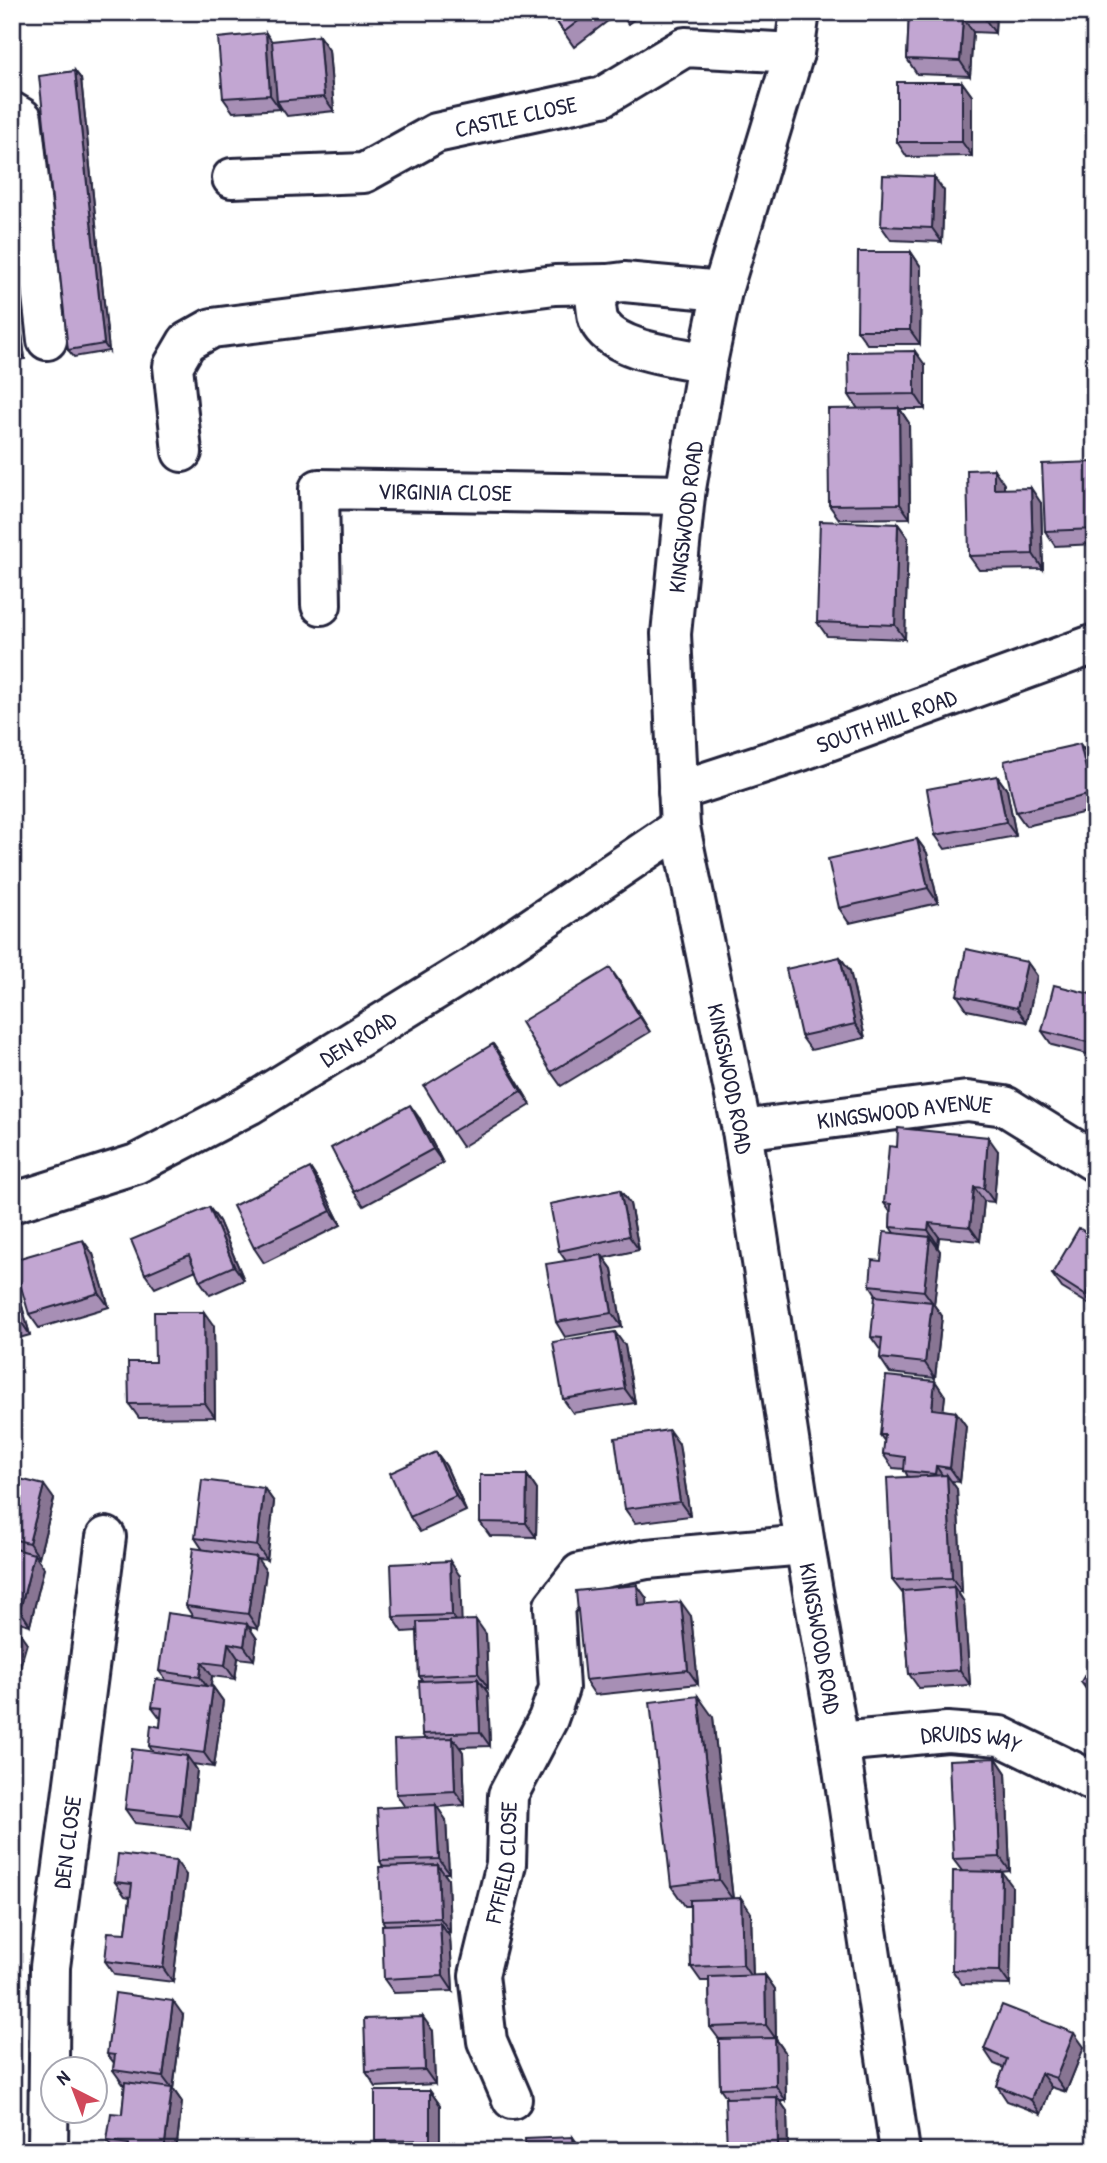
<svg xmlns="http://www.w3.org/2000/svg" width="1107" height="2163" font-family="'Patrick Hand',sans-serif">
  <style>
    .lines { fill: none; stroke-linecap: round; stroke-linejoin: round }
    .minor-casing { stroke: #22223b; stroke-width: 44 }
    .minor { stroke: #fff; stroke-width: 38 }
    .wall { fill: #a78fb5; stroke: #22223b; stroke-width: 2 }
    .shaded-wall { fill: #887493; stroke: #22223b; stroke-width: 2 }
    .building { fill: #c2a6d2; stroke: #22223b; stroke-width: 2 }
    .labels { text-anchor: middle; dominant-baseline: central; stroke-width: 6; stroke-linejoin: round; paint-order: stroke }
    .street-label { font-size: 23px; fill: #22223b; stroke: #fff }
  </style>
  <rect width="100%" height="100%" fill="#fff"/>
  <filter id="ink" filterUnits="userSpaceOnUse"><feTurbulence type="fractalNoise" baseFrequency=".0143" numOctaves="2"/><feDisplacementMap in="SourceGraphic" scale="14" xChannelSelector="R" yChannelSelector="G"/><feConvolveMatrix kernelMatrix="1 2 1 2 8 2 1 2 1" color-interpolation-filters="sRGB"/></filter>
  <g filter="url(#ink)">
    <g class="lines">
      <g class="minor-casing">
        <g id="minor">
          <path id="s1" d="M800 12 794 53 722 291 707 363 685 495 671 634 680 827 742 1130 805 1545 839 1742 900 2151"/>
          <path d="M12 112 22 118 47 340"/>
          <path id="s2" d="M232 178 364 173 436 133 602 97 685 47 794 53"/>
          <path d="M707 363C677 356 619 352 601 325 596 318 597 307 595 299L608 284 624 282 722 291"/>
          <path d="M182 452 173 366 187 342 212 328 555 285 608 284"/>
          <path id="s3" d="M321 605 319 489 685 495"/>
          <path id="s4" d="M678 791 801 751 1095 644"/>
          <path id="s5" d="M742 1130 967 1101 1005 1106 1095 1162"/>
          <path id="s6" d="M12 1203 136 1164 249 1105 481 962 680 827"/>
          <path id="s7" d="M839 1742 947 1732 1000 1736 1095 1782"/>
          <path id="s8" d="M512 2099 487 2041 479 1975 506 1864 508 1795 548 1719 559 1688 554 1606 580 1573 647 1559 805 1545"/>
          <path id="s9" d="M48 2151 50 1967 106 1537"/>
        </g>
      </g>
      <use href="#minor" class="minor"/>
    </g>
    <path class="wall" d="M550 12H610L613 17 574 47Z
      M620 12H643L628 24Z
      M909 12H996L995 33 973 32 970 76 917 74 907 59Z
      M319 36 329 50 334 111 287 116 280 106V109L233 112 223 98Z
      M75 71 81 79 109 351 74 357 68 350Z
      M962 82 972 96V156L907 157 897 142Z
      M944 191 942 242 891 240 881 226Z
      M911 252 921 267 920 344H867L857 330Z
      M12 254 25 359 12 361Z
      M925 365V409H900L909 423 910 518 839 519 829 505 858 409 849 395Z
      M1095 462V544L1055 546 1045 531Z
      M1004 484V489L1041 503 1043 569 979 570 969 556Z
      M898 524 908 538 905 639 827 636 817 622Z
      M1080 744 1090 758 1095 778V810L1026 826 1016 812Z
      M997 776 1007 790 1016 836 945 849 935 835Z
      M917 839 927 853 938 903 849 923 839 908Z
      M840 957 850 971 865 1038 811 1050 801 1036Z
      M1027 962 1037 976 1027 1022 967 1010 957 995Z
      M610 968 650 1032 561 1086 551 1072Z
      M1095 995V1056L1052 1045 1042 1031Z
      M503 1058 531 1105 462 1147 452 1132Z
      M420 1119 443 1163 364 1206 354 1192Z
      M897 1147 998 1151 994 1202 984 1201 980 1241 939 1237 938 1245 935 1244 940 1251 934 1305 942 1316 935 1378 890 1373 880 1358 881 1351 871 1337 877 1296 870 1285 894 1233 890 1227 891 1213 884 1203Z
      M320 1183 341 1225 264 1263 254 1248Z
      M620 1190 630 1204 639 1250 604 1258 612 1269 622 1327 565 1337 556 1322 566 1261 559 1251Z
      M209 1207 219 1221 244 1280 210 1295 200 1281 196 1270 155 1288 145 1274Z
      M1095 1238V1308L1062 1288 1052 1274Z
      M93 1254 109 1307 39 1328 29 1314Z
      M12 1274 14 1277 30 1335 12 1340Z
      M214 1326 215 1417 139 1418 129 1404 155 1362Z
      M625 1346 635 1403 573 1413 563 1399Z
      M935 1381 945 1396 943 1410 956 1412 966 1426 960 1482 951 1481 957 1489 962 1592H958L964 1602 970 1685 919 1688 909 1674 903 1594 892 1580 908 1477 904 1469 893 1468 883 1454 885 1442 880 1435Z
      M679 1444 690 1516 635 1523 625 1509Z
      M436 1452 446 1466 466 1511 420 1532 410 1517Z
      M527 1475 537 1490 536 1537 490 1536 480 1522Z
      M12 1477 54 1499 39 1557 35 1556 44 1568 30 1625 12 1620Z
      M264 1488 274 1502 267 1560 257 1559 266 1571 258 1629 249 1627 257 1639 254 1660 238 1658 235 1679 212 1676 211 1686 213 1687 223 1701 214 1767 193 1764 197 1770 190 1829 135 1823 125 1809 153 1752 149 1746 160 1727 161 1719 152 1707 166 1680 159 1671 193 1617 186 1606 203 1550 195 1538Z
      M460 1576 461 1620 486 1634 488 1688H485L488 1693 490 1746 460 1747 463 1752 465 1805 437 1807 446 1820 449 1873H444L448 1879 450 1932H447L450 1937 453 1991 394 1993 384 1979 385 1925 382 1920 383 1867 380 1861 405 1807 396 1794 425 1739 422 1734 423 1681 419 1676 417 1631 403 1632 393 1617Z
      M637 1585 647 1599V1605L691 1616 698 1684 595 1695 585 1680Z
      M1095 1658V1698L1091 1696 1081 1682Z
      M713 1717 733 1899 741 1898 751 1913 753 1976 765 1975 775 1989 776 2039 785 2052 786 2101H780L787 2111 788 2151 727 2150V2098L720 2088 719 2039 710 2027 709 1981H701L691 1967 690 1906H685L671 1886Z
      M996 1758 1006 1773 1010 1871 1000 1872 1012 1886 1010 1985 962 1984 952 1970 962 1871 953 1859Z
      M186 1875 173 1982 115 1975 105 1961 126 1933 130 1897 125 1896 115 1882Z
      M183 2015 173 2089 182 2102 176 2151H114L107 2141 122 2114 125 2084H123L113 2070 114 2063 107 2054Z
      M433 2031 435 2084 376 2087 366 2072Z
      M1084 2047 1066 2092 1051 2087 1041 2114 1007 2101 997 2086 1004 2068 994 2064 984 2049Z
      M430 2091 440 2105V2151H382L375 2141Z"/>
    <path class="shaded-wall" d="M985 12H996L995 33 985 19Z
      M963 18 973 32 970 76 960 61Z
      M266 33 276 47 277 101 280 106V109L270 95Z
      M319 36 329 50 334 111 324 97Z
      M75 71 81 79 109 351 104 344Z
      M962 82 972 96V156L962 142Z
      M934 177 944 191 942 242 932 228Z
      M911 252 921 267 920 344 910 330Z
      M12 254 25 359 20 352 12 289Z
      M915 351 925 365V409L915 394Z
      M899 408 909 423 910 518 900 504Z
      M994 469 1004 484V504L994 489Z
      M1031 488 1041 503 1043 569 1033 554Z
      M898 524 908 538 905 639 895 625Z
      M1080 744 1090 758 1095 778V798L1092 794Z
      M997 776 1007 790 1016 836 1006 822Z
      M917 839 927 853 938 903 928 888Z
      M840 957 850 971 865 1038 855 1024Z
      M1027 962 1037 976 1027 1022 1017 1008Z
      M610 968 620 982 650 1032 640 1017Z
      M493 1044 503 1058 531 1105 521 1091Z
      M410 1105 420 1119 443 1163 433 1149Z
      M988 1137 998 1151 994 1202 984 1188Z
      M310 1168 320 1183 341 1225 331 1211Z
      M974 1187 984 1201 980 1241 970 1227Z
      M620 1190 630 1204 639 1250 629 1236Z
      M209 1207 219 1221 244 1280 234 1266Z
      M929 1223 939 1237 938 1245 928 1230Z
      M930 1237 940 1251 934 1305 942 1316 935 1378 925 1363 932 1302 924 1291Z
      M83 1240 93 1254 109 1307 99 1293Z
      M602 1255 612 1269 622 1327 612 1313Z
      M12 1274 14 1277 30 1335 20 1320 12 1292Z
      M1095 1279V1308L1085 1295Z
      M204 1312 214 1326 215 1417 205 1403Z
      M615 1332 625 1346 635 1403 625 1389Z
      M935 1381 945 1396 942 1423 932 1409Z
      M956 1412 966 1426 960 1482 950 1468Z
      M669 1430 679 1444 690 1516 680 1502Z
      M436 1452 446 1466 466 1511 456 1496Z
      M936 1466 946 1481 945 1488 935 1474Z
      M527 1475 537 1490 536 1537 526 1523Z
      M947 1475 957 1489 962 1592 952 1578Z
      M44 1485 54 1499 39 1557 29 1543Z
      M264 1488 274 1502 267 1560 257 1546Z
      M34 1554 44 1568 30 1625 20 1610Z
      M256 1557 266 1571 258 1629 248 1614Z
      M450 1561 460 1576 462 1629 452 1615Z
      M637 1585 647 1599 649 1620 639 1606Z
      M954 1587 964 1602 970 1685 960 1670Z
      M681 1602 691 1616 698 1684 688 1670Z
      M476 1620 486 1634 488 1688 478 1673Z
      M247 1624 257 1639 254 1660 244 1646Z
      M17 1629 27 1643 12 1695V1646Z
      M228 1643 238 1658 235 1679 225 1665Z
      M202 1662 212 1676 210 1691 200 1677Z
      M478 1679 488 1693 490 1746 480 1732Z
      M213 1687 223 1701 214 1767 204 1753Z
      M698 1696 713 1717 733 1900 719 1880Z
      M453 1738 463 1752 465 1805 455 1791Z
      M187 1756 197 1770 190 1829 180 1815Z
      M996 1758 1006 1773 1010 1871 1000 1857Z
      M436 1805 446 1820 449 1873 439 1859Z
      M176 1861 186 1875 173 1982 163 1968Z
      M438 1865 448 1879 450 1932 440 1918Z
      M1002 1872 1012 1886 1010 1985 1000 1971Z
      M741 1898 751 1913 753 1980 743 1965Z
      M440 1923 450 1937 453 1991 443 1976Z
      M765 1975 775 1989 776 2039 766 2025Z
      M173 2001 183 2015 173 2089 182 2102 176 2151H164L172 2089 163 2077Z
      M423 2017 433 2031 435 2084 425 2070Z
      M1074 2033 1084 2047 1066 2092 1056 2078Z
      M775 2038 785 2052 786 2101 776 2086Z
      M1041 2073 1051 2087 1041 2114 1031 2100Z
      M430 2091 440 2105V2151H438L430 2140Z
      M777 2097 787 2111 788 2151H780L778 2149Z
      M573 2137 583 2151H574Z"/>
    <path class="building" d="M550 12H590L564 32Z
      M909 12H985V19L963 18 960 61 907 59Z
      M266 33 270 95 223 98 218 38Z
      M319 36 324 97 277 101 272 41Z
      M75 71 104 344 68 350 39 76Z
      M897 82H962V142H897Z
      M883 175 934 177 932 228 881 226Z
      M858 252H911L910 330H857Z
      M12 289 20 352 12 353Z
      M915 351V394L849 395 848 352Z
      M899 408 900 504 829 505 828 409Z
      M1095 462V529L1045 531 1042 464Z
      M994 469V489L1031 488 1033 554 969 556 967 470Z
      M820 521 898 524 895 625 817 622Z
      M1080 744 1092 794 1016 812 1004 761Z
      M997 776 1006 822 935 835 927 789Z
      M917 839 928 888 839 908 828 859Z
      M966 949 1027 962 1017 1008 957 995Z
      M840 957 855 1024 801 1036 786 969Z
      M610 968 640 1017 551 1072 521 1022Z
      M1054 985 1095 995V1044L1042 1031Z
      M493 1044 521 1091 452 1132 424 1086Z
      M410 1105 433 1149 354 1192 331 1148Z
      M898 1128 988 1137 984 1188 974 1187 970 1227 929 1223 928 1230 890 1227 891 1204 884 1203 889 1146 897 1147Z
      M310 1168 331 1211 254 1248 233 1206Z
      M620 1190 629 1236 559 1251 550 1204Z
      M209 1207 234 1266 200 1281 189 1255 145 1274 131 1240Z
      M1079 1228 1095 1238V1279L1085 1295 1052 1274Z
      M884 1232 930 1237 924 1291 870 1285 872 1260 881 1261Z
      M83 1240 99 1293 29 1314 13 1260Z
      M602 1255 612 1313 556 1322 546 1264Z
      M12 1292 20 1320 12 1323Z
      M875 1296 932 1302 925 1363 880 1358 882 1338 871 1337Z
      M154 1312H204L205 1403 129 1404 128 1362H155Z
      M615 1332 625 1389 563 1399 553 1342Z
      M886 1376 935 1381 932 1409 956 1412 950 1468 936 1466 935 1474 904 1471 905 1457 883 1454 885 1435H880Z
      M669 1430 680 1502 625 1509 615 1438Z
      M436 1452 456 1496 410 1517 390 1473Z
      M480 1475H527L526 1523 480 1522Z
      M947 1475 952 1578 892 1580 887 1478Z
      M12 1477 44 1485 29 1543 12 1539Z
      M202 1480 264 1488 257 1546 195 1538Z
      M12 1548 34 1554 20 1610 12 1608Z
      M193 1548 256 1557 248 1614 186 1606Z
      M450 1561 452 1615 393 1617 391 1564Z
      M637 1585 639 1606 681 1602 688 1670 585 1680 576 1591Z
      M954 1587 960 1670 909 1674 903 1591Z
      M167 1613 247 1624 244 1646 228 1643 225 1665 202 1662 200 1677 159 1671Z
      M476 1620 478 1673 419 1676 417 1622Z
      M12 1627 17 1629 12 1646Z
      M1095 1658V1690L1081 1682Z
      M156 1679 213 1687 204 1753 149 1746 151 1725 160 1727 162 1708 152 1707Z
      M478 1679 480 1732 422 1734 419 1681Z
      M698 1696 719 1880 671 1886 650 1702Z
      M453 1738 455 1791 396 1794 394 1740Z
      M132 1749 187 1756 180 1815 125 1809Z
      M996 1758 1000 1857 953 1859 949 1760Z
      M436 1805 439 1859 380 1861 377 1808Z
      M118 1854 176 1861 163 1968 105 1961 108 1932 126 1933 132 1884 115 1882Z
      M438 1865 440 1918 382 1920 379 1867Z
      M953 1871 1002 1872 1000 1971 952 1970Z
      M741 1898 743 1965 691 1967 690 1900Z
      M440 1923 443 1976 384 1979 382 1925Z
      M765 1975 766 2025 710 2027 709 1977Z
      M115 1993 173 2001 163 2077 113 2070 115 2055 107 2054Z
      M1002 2005 1074 2033 1056 2078 1041 2073 1031 2100 997 2086 1007 2059 984 2049Z
      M423 2017 425 2070 366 2072 364 2019Z
      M775 2038 776 2086 720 2088 719 2039Z
      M125 2082 172 2088 164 2151H128L129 2144 107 2141 111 2113 122 2114Z
      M375 2091H430V2140L375 2141Z
      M777 2097 778 2149 727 2150 725 2098Z
      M573 2137 574 2151H526L525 2139Z"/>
  </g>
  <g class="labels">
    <g class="street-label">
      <text stroke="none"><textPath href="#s2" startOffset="296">CASTLE CLOSE</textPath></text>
      <text stroke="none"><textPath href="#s3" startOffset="242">VIRGINIA CLOSE</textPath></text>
      <text transform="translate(685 517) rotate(-83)">KINGSWOOD ROAD</text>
      <text stroke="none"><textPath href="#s4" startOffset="220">SOUTH HILL ROAD</textPath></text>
      <text stroke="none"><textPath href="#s6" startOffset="385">DEN ROAD</textPath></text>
      <text stroke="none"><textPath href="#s1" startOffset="1087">KINGSWOOD ROAD</textPath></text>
      <text stroke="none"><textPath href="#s5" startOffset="164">KINGSWOOD AVENUE</textPath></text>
      <text stroke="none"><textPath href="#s1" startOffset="1654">KINGSWOOD ROAD</textPath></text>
      <text stroke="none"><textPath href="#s7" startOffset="133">DRUIDS WAY</textPath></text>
      <text stroke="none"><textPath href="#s9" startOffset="310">DEN CLOSE</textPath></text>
      <text stroke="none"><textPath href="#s8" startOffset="245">FYFIELD CLOSE</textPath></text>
    </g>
  </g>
  <rect width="1107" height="2163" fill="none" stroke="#fff" stroke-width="42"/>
  <rect x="21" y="21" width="1065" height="2121" fill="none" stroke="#22223b" stroke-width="2.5" filter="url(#ink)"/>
  <g transform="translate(74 2090) rotate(318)"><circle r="33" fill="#ffffff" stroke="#a7a7b1" stroke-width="2"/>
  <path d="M0-5L12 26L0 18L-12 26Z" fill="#d1495b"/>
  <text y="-10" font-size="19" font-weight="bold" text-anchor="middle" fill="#22223b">N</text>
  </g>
</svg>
